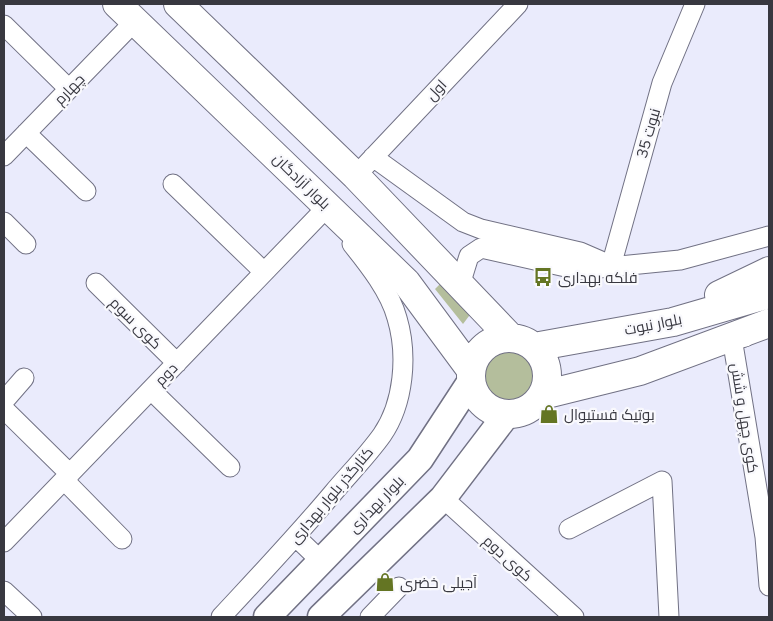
<svg xmlns="http://www.w3.org/2000/svg" width="773" height="621" font-family="Mulish,Cairo,sans-serif">
  <style>
    .green { fill: #b4be9c }
    .lines { fill: none; stroke-linecap: round; stroke-linejoin: round }
    .street-casing { stroke: #717184; stroke-width: 21 }
    .secondary-casing { stroke: #717184; stroke-width: 29 }
    .primary-casing { stroke: #717184; stroke-width: 30 }
    .street { stroke: #fff; stroke-width: 19 }
    .secondary { stroke: #fff; stroke-width: 26 }
    .primary { stroke: #fff; stroke-width: 28 }
    .labels { text-anchor: middle; dominant-baseline: central; stroke-width: 4.5; stroke-linejoin: round; paint-order: stroke }
    .street-label { font-size: 15px; fill: #383840; stroke: #f9f9fd }
    .poi-label { font-size: 15px; fill: #383840; stroke: #f9f9fd; text-anchor: start }
  </style>
  <rect width="100%" height="100%" fill="#eaebfc"/>
  <path class="green" d="M441 283 472 312 463 324 435 289Z
    M483 374a27 27 0 1 1 54 0a27 27 0 1 1-54 0Z"/>
  <g class="lines">
    <g class="street-casing">
      <path id="street" d="M4 25 69 89
        M26 133 86 191
        M4 156 135 21
        M373 157 463 222 481 229 580 252 610 265
        M365 166 518 4
        M173 184 264 272
        M4 222 26 244
        M611 266 662 83 695 4
        M96 283 177 363
        M460 285 469 256 481 248 579 270 680 260 769 236
        M745 337 732 338 765 537 769 586
        M151 390 230 467
        M4 401 24 378
        M4 409 70 474
        M64 480 122 539
        M443 498 574 617
        M569 529 662 481 669 617
        M296 537 322 562
        M4 542 328 206
        M4 591 32 617
        M221 617C259 576 297 536 333 493 349 474 367 456 382 435 404 403 408 355 397 318 390 292 369 265 352 244
        M370 617 399 587"/>
    </g>
    <g class="secondary-casing">
      <path id="secondary" d="M267 617 420 459 471 381
        M321 617 443 498 507 414"/>
    </g>
    <g class="primary-casing">
      <path id="primary" d="M117 4 406 282 471 370
        M178 4 356 176 510 337
        M719 295 769 271
        M471 376a38 38 0 1 1 76 0a38 38 0 1 1-76 0Z
        M534 347 673 322 769 294
        M543 395 640 371 769 323"/>
    </g>
    <use href="#street" class="street"/>
    <use href="#secondary" class="secondary"/>
    <use href="#primary" class="primary"/>
  </g>
  <defs>
    <g id="bus-bare" transform="scale(1.5)"><path d="M-5-6H5V4H4V6H2V4H-2V6H-4V4H-5ZM-3.5-4V0h7V-4ZM-3.5 1.2v1.5H-2V1.2ZM2 1.2v1.5H3.5V1.2Z" fill="#647523" stroke="#f9f9fd" stroke-width="2.5" paint-order="stroke"/></g>
    <g id="shop-bare" transform="scale(1.5)"><path d="M-5-2.5h2.3a2.7 3.5 0 0 1 5.4 0H5L5.5 6h-11ZM-1.5-2.5h3a1.5 2.3 0 0 0-3 0Z" fill="#647523" stroke="#f9f9fd" stroke-width="2.5" paint-order="stroke"/></g>
  </defs>
  <g fill-rule="evenodd">
    <use href="#bus-bare" x="543" y="277"/>
    <use href="#shop-bare" x="549" y="414"/>
    <use href="#shop-bare" x="385" y="582"/>
  </g>
  <g class="labels">
    <g class="street-label">
      <text transform="translate(69 89) rotate(-46)">چهارم</text>
      <text transform="translate(436 90) rotate(-47)">اول</text>
      <text transform="translate(648 133) rotate(-74)">نبوت 35</text>
      <text transform="translate(302 181) rotate(44)">بلوار آزادگان</text>
      <text transform="translate(136 323) rotate(45)">کوی سوم</text>
      <text transform="translate(653 324) rotate(-11)">بلوار نبوت</text>
      <text transform="translate(166 374) rotate(-46)">دوم</text>
      <text transform="translate(745 418) rotate(81)">کوی چهل و شش</text>
      <text transform="translate(331 495) rotate(-50)">کنارگذر بلوار بهداری</text>
      <text transform="translate(376 504) rotate(-46)">بلوار بهداری</text>
      <text transform="translate(508 558) rotate(42)">کوی دوم</text>
    </g>
    <g class="poi-label">
      <text x="558" y="277">فلکه بهداری</text>
      <text x="564" y="414">بوتیک فستیوال</text>
      <text x="400" y="582">آجیلی خضری</text>
    </g>
  </g>
  <rect width="773" height="621" fill="none" stroke="#383840" stroke-width="10"/>
</svg>
